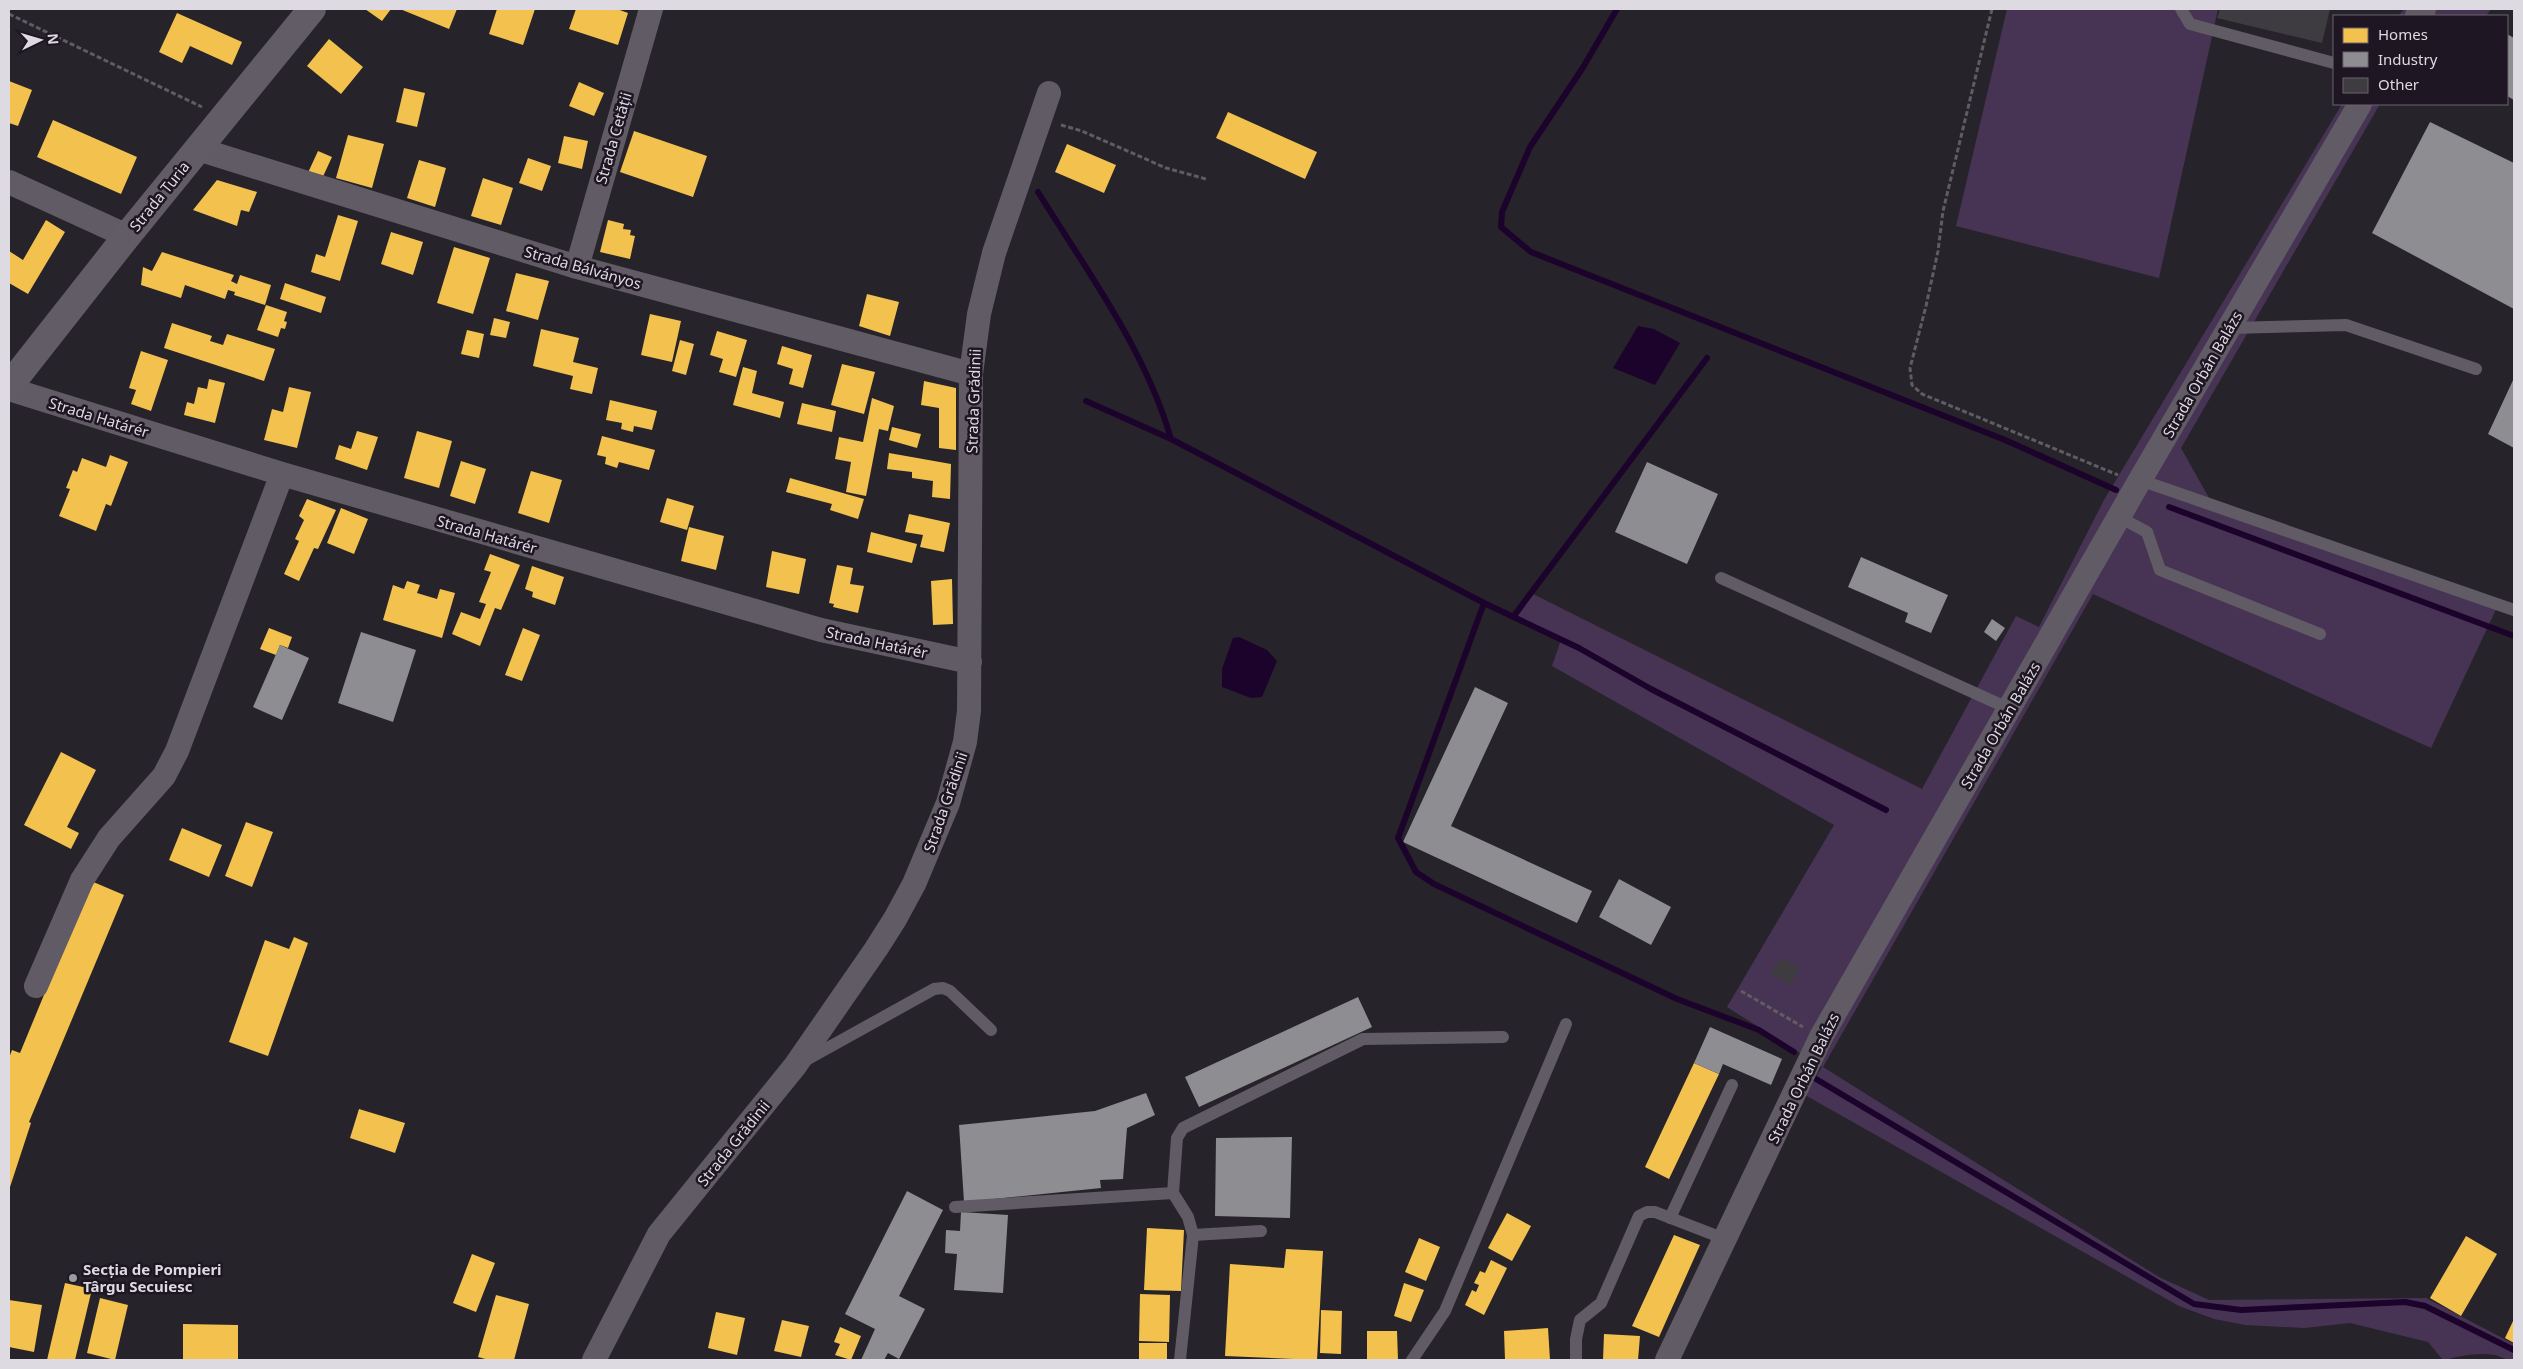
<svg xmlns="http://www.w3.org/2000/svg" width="2523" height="1369" font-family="'Noto Sans',sans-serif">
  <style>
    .green { fill: #473455 }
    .water { fill: #1c032b }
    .homes { fill: #f2c14e }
    .industry { fill: #8d8d92 }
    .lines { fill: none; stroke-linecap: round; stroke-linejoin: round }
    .stream { stroke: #1c032b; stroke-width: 6 }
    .building { fill: #3e3b41 }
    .path { stroke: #605c63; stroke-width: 3; stroke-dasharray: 5 2.5; stroke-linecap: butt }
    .service { stroke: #605b64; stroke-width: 12 }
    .minor { stroke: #605b64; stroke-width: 24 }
    .primary { stroke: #625c66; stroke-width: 28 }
    .poi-dot { fill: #9e9aa2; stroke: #1e1723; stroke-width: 2 }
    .labels { text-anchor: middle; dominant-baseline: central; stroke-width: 5; stroke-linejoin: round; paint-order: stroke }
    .street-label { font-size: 15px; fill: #dedae2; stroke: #1e1723 }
    .poi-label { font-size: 15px; font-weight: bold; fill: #dedae2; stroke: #1e1723; text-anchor: start }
  </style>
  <rect width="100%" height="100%" fill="#27232a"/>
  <path class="green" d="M2007 9H2218L2159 278 1956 226Z
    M2404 9H2491L2486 16H2398Z
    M2342 104H2380L2181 448 2209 498 2500 601 2431 748 2093 594 1823 1067 2159 1277 2209 1300 2426 1298 2514 1344V1360C2506 1360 2502 1357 2495 1355 2477 1352 2461 1356 2443 1360L2428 1342 2350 1323 2304 1328 2245 1325 2214 1319 2179 1306 1805 1095 1822 1067 1727 1007 1834 825 1552 666 1561 640 1515 620 1533 594 1922 789 2016 616 2039 627 2104 500Z"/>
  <path class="water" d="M1638 326 1654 329 1680 343 1655 385 1613 368Z
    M1239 637 1267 650 1277 661 1262 697 1251 698 1222 687V669L1233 638Z"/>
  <path class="homes" d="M365 9H391L382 21Z
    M400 9H457L449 29Z
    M497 9H535L523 45 489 34Z
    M576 9H617L628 13 618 45 569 29Z
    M177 13 242 42 232 65 190 46 182 63 159 52Z
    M329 39 363 67 341 94 307 66Z
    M9 81 32 90 18 126 9 123Z
    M579 82 604 93 594 116 569 106Z
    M404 88 425 93 417 127 396 122Z
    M1228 112 1317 152 1305 179 1216 138Z
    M53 120 137 157 121 194 37 157Z
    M634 131 707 156 693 197 620 172Z
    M348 135 384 144 372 188 336 178Z
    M564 136 588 141 582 169 558 163Z
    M1067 144 1116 165 1104 193 1055 172Z
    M318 151 332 157 320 183 306 177Z
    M528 158 551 166 542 191 519 183Z
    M419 160 446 168 435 207 407 198Z
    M483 178 513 188 501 225 471 216Z
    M217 180 257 192 249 212 241 210 237 226 193 210Z
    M338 215 358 221 340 281 311 272 316 254 325 257Z
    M46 220 65 232 28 294 9 283V251L23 260Z
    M608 220 624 224 623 229 631 230 630 235 635 236 630 259 600 252Z
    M391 232 423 242 413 275 381 264Z
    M454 247 490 258 473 314 437 303Z
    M162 252 234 275 231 281 237 284 240 275 271 285 265 305 234 295 235 292 228 290 225 299 185 285 181 298 141 285 143 267 152 271Z
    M516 273 549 281 538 320 506 311Z
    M285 283 326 297 321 313 280 299Z
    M867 294 899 302 890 336 859 326Z
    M266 305 287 312 284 321 287 322 285 329 281 328 278 337 257 330Z
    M650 314 681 321 672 362 641 355Z
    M494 318 510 322 506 338 490 335Z
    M172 323 212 336 210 341 223 345 227 334 275 349 264 381 164 348Z
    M541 329 579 338 573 362 598 368 592 394 570 389 573 376 533 366Z
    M467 330 484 334 479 358 461 354Z
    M717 331 747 340 736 377 719 372 723 359 710 355Z
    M680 340 694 344 686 375 672 371Z
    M782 346 812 355 803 388 789 384 793 369 777 364Z
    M141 351 168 360 151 411 131 404 136 390 129 388Z
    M842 364 875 372 864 414 831 405Z
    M743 367 757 371 752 393 784 402 780 418 733 405Z
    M209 379 225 383 215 423 184 415 187 402 194 404 198 387 207 389Z
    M924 381 956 388V450L939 448V408L921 405Z
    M289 387 311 392 297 448 264 440 272 409 283 412Z
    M872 398 894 406 888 431 879 429 866 496 846 492 851 462 835 459 839 437 863 442Z
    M610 400 657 411 652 430 634 426 633 432 621 429 622 423 606 420Z
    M802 403 836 411 832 432 797 424Z
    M892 427 921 434 917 448 889 440Z
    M357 431 378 437 367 470 335 459 339 445 351 449Z
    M417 431 452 441 439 488 404 478Z
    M602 436 655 450 649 470 619 462 617 468 605 464 606 457 597 455Z
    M889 453 951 464 950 499 932 497 933 481 912 478V472L887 469Z
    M110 455 128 462 111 506 106 504 96 531 59 516 70 489 66 488 73 470 77 472 82 458 106 467Z
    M461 461 486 469 475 504 450 496Z
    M531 471 562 480 549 523 518 513Z
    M790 478 864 499 858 519 830 510 832 504 786 492Z
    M667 498 694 506 687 530 660 522Z
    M307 499 336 510 318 549 314 548 299 581 284 574 299 541 295 539 304 520 299 516Z
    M341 508 368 519 354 554 327 543Z
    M909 514 950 523 944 552 920 547 923 535 905 532Z
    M689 527 724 536 716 570 681 561Z
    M871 532 917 544 912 563 867 552Z
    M772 551 806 559 799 594 766 587Z
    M490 554 520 565 501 610 495 608 480 646 452 634 461 612 480 619 486 604 479 602 491 572 484 570Z
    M837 565 853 568 850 584 864 586 858 613 833 607 834 604 829 603Z
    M532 566 564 577 555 605 532 597 533 592 525 589Z
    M952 579 953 624 933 625 931 581Z
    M407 581 420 585 417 593 437 599 440 589 455 593 442 638 383 620 393 585 404 589Z
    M269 628 292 637 288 648 280 645 276 655 260 649Z
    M523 628 540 635 522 681 505 675Z
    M61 752 96 770 67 827 79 833 71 849 24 825Z
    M246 822 273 832 252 887 225 876Z
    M182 828 222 845 209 877 169 860Z
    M91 881 124 895 29 1122 31 1123 10 1187 9 1058 12 1050 20 1053Z
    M294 937 308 943 268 1056 229 1042 265 940 289 949Z
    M1694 1063 1719 1074 1669 1179 1645 1167Z
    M359 1109 405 1123 395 1153 350 1138Z
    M1507 1213 1531 1226 1512 1261 1488 1248Z
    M1147 1228 1184 1230 1181 1291 1144 1290Z
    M1674 1235 1700 1245 1659 1337 1632 1326Z
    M2466 1236 2497 1254 2461 1316 2430 1298Z
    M1419 1238 1440 1247 1426 1281 1405 1272Z
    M1286 1249 1323 1251 1317 1360 1225 1356 1230 1264 1284 1268Z
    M472 1254 495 1263 476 1312 453 1303Z
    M1491 1260 1507 1268 1484 1315 1465 1305 1472 1290 1476 1292 1479 1285 1474 1283 1480 1271 1485 1273Z
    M65 1283 92 1289 75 1360H47Z
    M1404 1283 1424 1290 1411 1322 1394 1316Z
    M1140 1294 1170 1295 1169 1342 1139 1341Z
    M496 1295 529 1304 514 1360H489L478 1357Z
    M100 1298 128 1305 115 1360 87 1353Z
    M9 1300 42 1305 34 1352 9 1347Z
    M1321 1310 1342 1311 1341 1354 1320 1353Z
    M716 1312 745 1318 737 1355 708 1348Z
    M2514 1319V1343L2505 1338Z
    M782 1320 809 1326 801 1357 774 1351Z
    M183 1324 238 1325V1360H183Z
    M840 1327 861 1336 851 1360 835 1355 840 1344 834 1342Z
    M1548 1328 1550 1360H1505L1504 1331Z
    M1367 1331H1397L1398 1360H1367Z
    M1604 1334 1640 1336 1638 1360H1603Z
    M1139 1343H1167V1360H1139Z"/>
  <path class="industry" d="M2507 34 2514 38V100L2507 96Z
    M2430 122 2514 163V309L2372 233Z
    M2514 378V448L2488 434Z
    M1647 462 1718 494 1687 564 1615 532Z
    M1861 557 1948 595 1931 633 1905 622 1908 613 1848 587Z
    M1992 619 2005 628 1996 641 1984 632Z
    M361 632 416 650 393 722 338 703Z
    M280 645 309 658 282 720 253 707Z
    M1475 687 1508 703 1451 826 1592 891 1577 923 1403 842Z
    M1619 879 1671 907 1651 945 1599 917Z
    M1358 997 1372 1027 1199 1107 1185 1077Z
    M1710 1027 1782 1059 1771 1085 1723 1064 1719 1074 1694 1063Z
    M1146 1093 1155 1115 1127 1128 1123 1179 1100 1180 1101 1188 964 1202 959 1125 1095 1111Z
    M1292 1137 1290 1218 1215 1216 1216 1138Z
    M907 1191 943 1210 899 1296 925 1309 899 1359 888 1353 884 1360H861L875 1329 845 1314Z
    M961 1212 1008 1215 1003 1293 954 1290 957 1254 945 1253 946 1230 960 1231Z"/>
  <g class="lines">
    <path class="stream" d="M1617 9 1582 69 1530 147 1502 212 1501 227 1531 252 2005 440 2116 490
      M1038 192C1087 271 1145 349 1171 439
      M1086 401 1171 439 1484 603 1398 838 1416 872 1434 884 1677 999 1759 1030 1794 1052
      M2169 507 2514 636
      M1484 603 1579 648 1651 689 1886 810
      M1513 617 1707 358
      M1816 1079 2194 1304 2241 1310 2405 1302 2425 1306 2514 1350"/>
  </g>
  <path class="building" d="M2220 9H2330L2322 43 2217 18Z
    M1780 958 1800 968 1790 986 1771 973Z"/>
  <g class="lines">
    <path class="path" d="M1992 9 1943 211 1938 251 1926 306 1910 368 1912 385 1922 394 2118 475
      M9 14 202 107
      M1061 125 1082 131 1166 168 1206 179
      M1741 991 1803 1027"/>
    <path class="service" d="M2181 9 2190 24 2334 63
      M2230 328 2346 325 2476 369
      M2140 480 2514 610
      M2119 517 2147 532 2160 570 2320 634
      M1721 578 2010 709
      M806 1060 934 989 943 988 950 991 991 1030
      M955 1207 1173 1193
      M1670 1218 1732 1085
      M1193 1235 1261 1231
      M1180 1360 1193 1235 1188 1217 1173 1193 1177 1138 1183 1128 1363 1039 1503 1037
      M1412 1360 1445 1311 1566 1024
      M1576 1360V1339L1580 1320 1601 1303 1639 1216 1647 1212H1655L1725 1239"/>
    <path class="minor" d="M2417 16 2424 9
      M198 149 577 267 971 374
      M9 182 127 236
      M577 267 651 9
      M9 389 282 474 821 630 970 662
      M36 986 82 880 109 838 164 776 177 751 282 474
      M594 1360 659 1234 795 1066 876 949 895 919 914 884 948 803 965 742 969 711 971 374 979 314 994 253 1049 93
      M1667 1360 1821 1037 2140 480 2360 104"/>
    <path class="primary" d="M9 386 127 236 312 9"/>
  </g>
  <circle class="poi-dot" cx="73" cy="1278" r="5"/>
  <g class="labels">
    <g class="street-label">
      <text transform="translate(613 138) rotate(-74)">Strada Cetății</text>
      <text transform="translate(159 196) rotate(-51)">Strada Turia</text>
      <text transform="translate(583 267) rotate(16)">Strada Bálványos</text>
      <text transform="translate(2202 374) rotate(-60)">Strada Orbán Balázs</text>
      <text transform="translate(973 401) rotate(-88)">Strada Grădinii</text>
      <text transform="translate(99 417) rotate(17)">Strada Határér</text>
      <text transform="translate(487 534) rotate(16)">Strada Határér</text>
      <text transform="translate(877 642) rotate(12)">Strada Határér</text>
      <text transform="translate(2000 725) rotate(-60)">Strada Orbán Balázs</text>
      <text transform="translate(945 802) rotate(-71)">Strada Grădinii</text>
      <text transform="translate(1803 1078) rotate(-64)">Strada Orbán Balázs</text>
      <text transform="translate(733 1143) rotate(-51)">Strada Grădinii</text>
    </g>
    <g class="poi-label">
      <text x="83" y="1269">Secția de Pompieri<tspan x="83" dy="17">Târgu Secuiesc</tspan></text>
    </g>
  </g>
  <rect width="2523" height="1369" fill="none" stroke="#dedae2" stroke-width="20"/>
  <rect x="2333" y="15" width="175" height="90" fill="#1e1723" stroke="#6b656f"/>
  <rect x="2343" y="28" width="25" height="15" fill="#f2c14e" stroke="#6b656f"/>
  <text x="2378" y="40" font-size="15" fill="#dedae2">Homes</text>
  <rect x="2343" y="52" width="25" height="15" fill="#8d8d92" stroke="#6b656f"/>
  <text x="2378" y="65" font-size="15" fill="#dedae2">Industry</text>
  <rect x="2343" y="78" width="25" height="15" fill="#3e3b41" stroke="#6b656f"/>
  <text x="2378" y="90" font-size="15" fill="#dedae2">Other</text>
  <g transform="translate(40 40) rotate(85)" stroke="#1e1723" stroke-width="4" paint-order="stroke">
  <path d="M0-4L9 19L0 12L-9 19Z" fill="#dedae2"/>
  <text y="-8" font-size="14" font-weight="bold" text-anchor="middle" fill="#dedae2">N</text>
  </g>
</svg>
